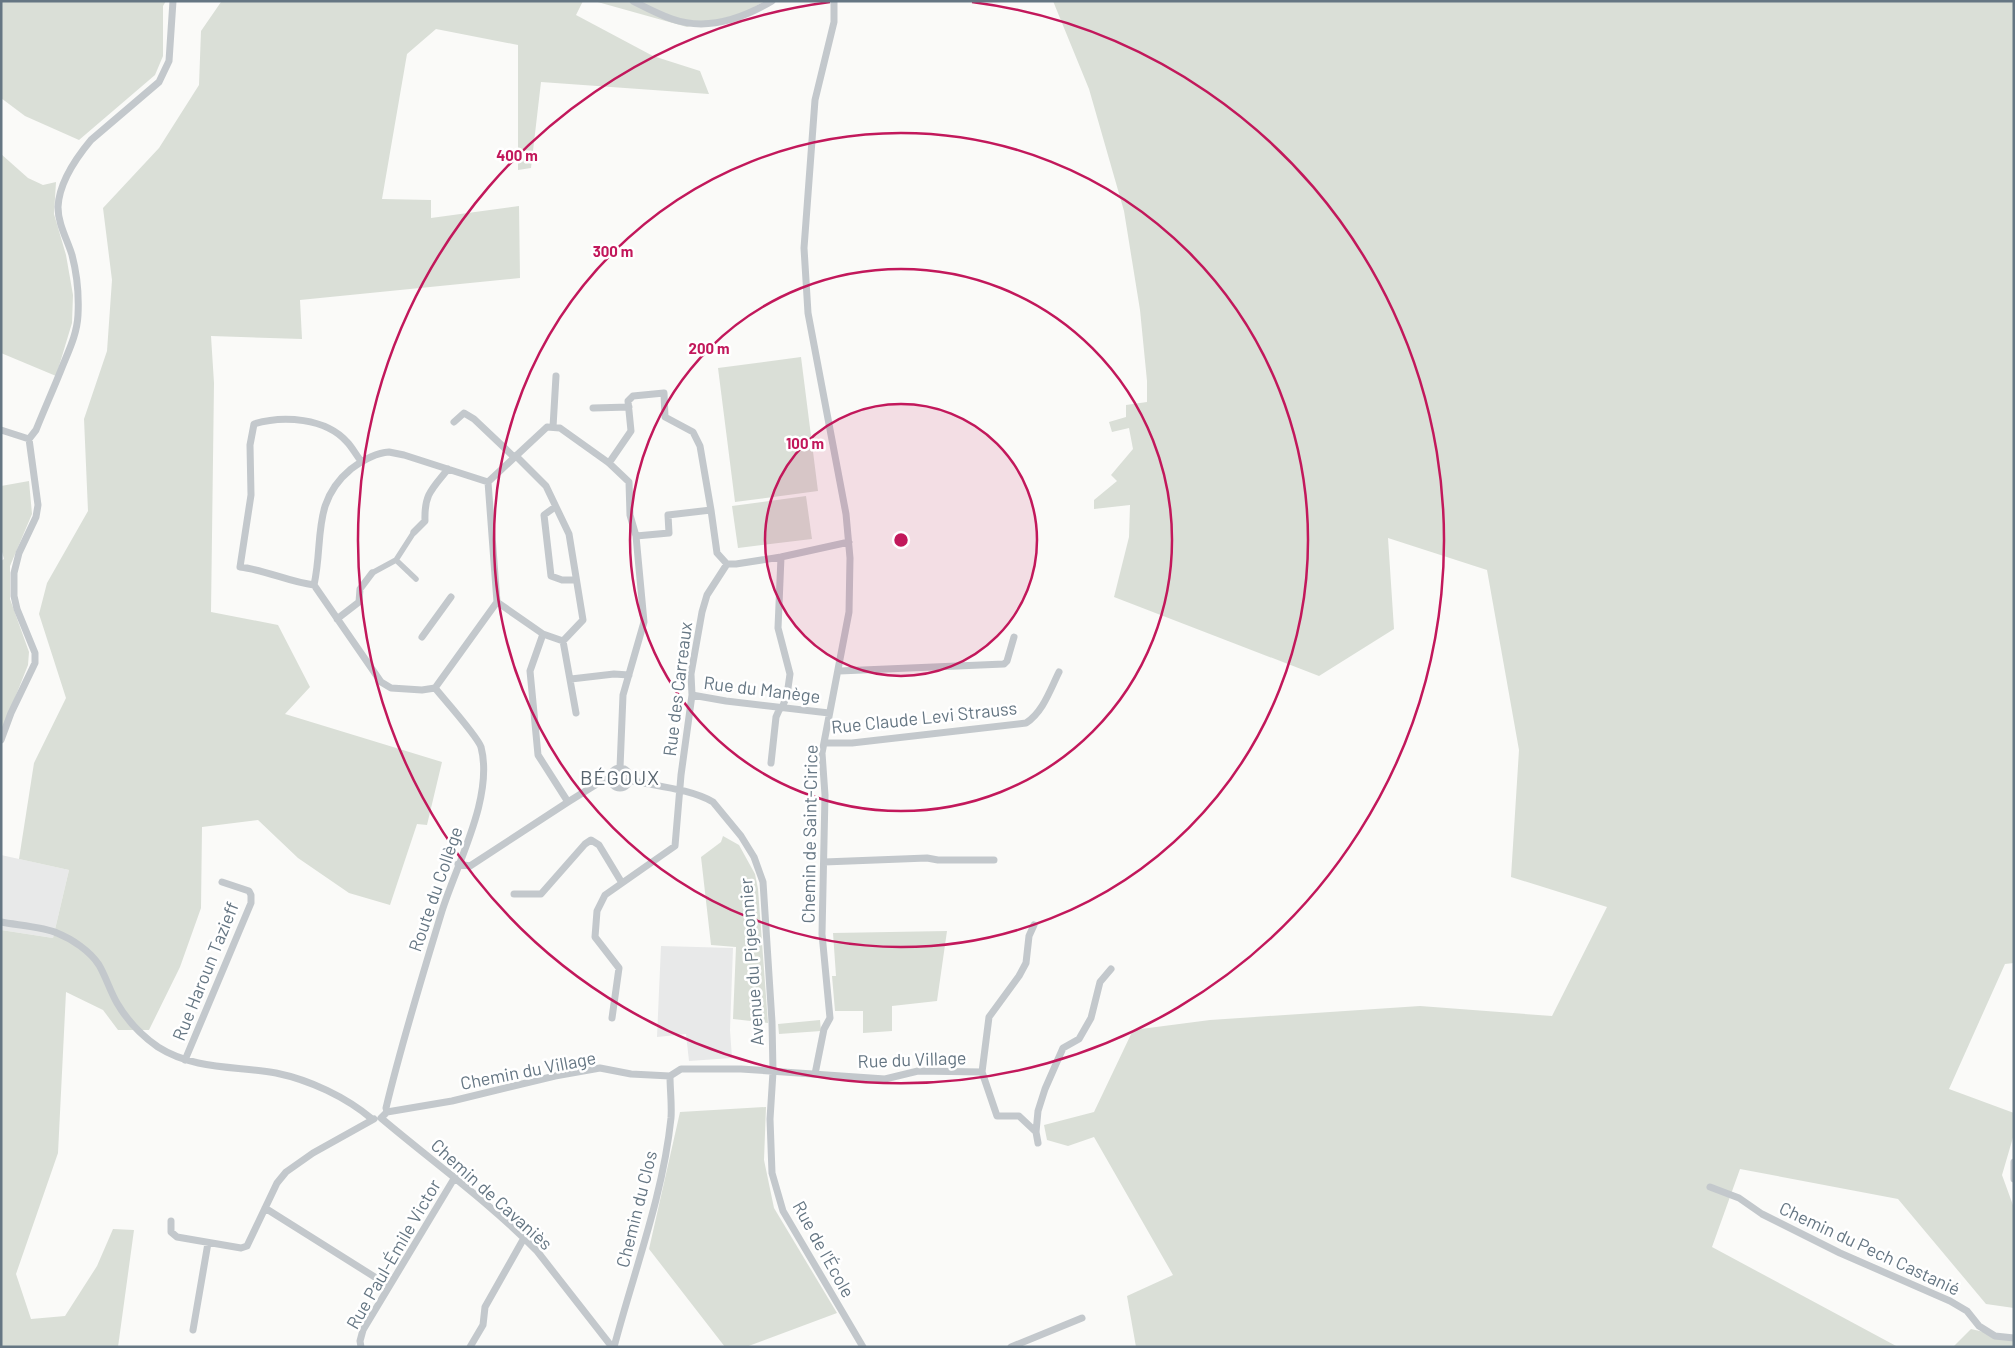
<svg xmlns="http://www.w3.org/2000/svg" width="2015" height="1348" font-family="Barlow,sans-serif">
  <style>
    .built { fill: #e8e9e9 }
    .green { fill: #dadfd7 }
    .lines { fill: none; stroke-linecap: round; stroke-linejoin: round }
    .pedestrian { stroke: #c3c8cc; stroke-width: 5.5 }
    .minor { stroke: #c3c8cc; stroke-width: 7 }
    .ring { fill: none; stroke: #c2185b; stroke-width: 2.5 }
    .labels { text-anchor: middle; dominant-baseline: central; stroke-width: 5; stroke-linejoin: round; paint-order: stroke }
    .street-label { font-size: 18px; fill: #657683; stroke: #fff }
    .quarter-label { font-size: 20px; letter-spacing: 1px; fill: #57646e; stroke: #fff }
    .centre { fill: #c2185b; stroke: #fff; stroke-width: 2.5 }
    .ring-label { font-size: 15px; text-anchor: middle; font-weight: bold; fill: #c2185b; stroke: #fff; stroke-width: 5; stroke-linejoin: round; paint-order: stroke }
  </style>
  <rect width="100%" height="100%" fill="#fafaf8"/>
  <path class="built" d="M1 855 69 870 53 938 1 930Z
    M661 946 733 948 730 1030 732 1058 689 1061 686 1034 657 1037Z"/>
  <path class="green" d="M1 1H166L163 6V56L155 75 79 140 25 116 1 98Z
    M583 1 576 15 653 56 700 71 709 94 541 82 531 168 518 170V45L436 29 407 54 382 199 431 200V218L519 206 520 278 300 300 302 339 211 336 214 383 211 612 278 625 310 687 285 714 442 762 427 825 417 824 390 905 349 893 298 858 258 820 202 827 201 908 180 967 149 1030H118L103 1010 66 992 58 1153 16 1274 31 1319 65 1316 97 1266 113 1229 134 1230 118 1347H1V930L53 938 69 870 19 859 34 763 66 698 39 614 47 583 88 511 84 419 107 351 112 280 103 208 159 148 199 85 201 31 221 2Z
    M594 1H765L742 14 687 27Z
    M1053 1H2014V963L2005 964 1949 1089 2014 1113V1134L2002 1175 2014 1208V1308L1986 1304 1898 1199 1740 1169 1712 1247 1898 1347H1136L1127 1296 1173 1275 1094 1137 1068 1146 1047 1140 1044 1125 1094 1112 1133 1030 1210 1020 1420 1006 1552 1016 1607 907 1511 877 1519 750 1487 570 1388 538 1394 629 1319 676 1114 597 1129 537 1130 505 1094 509V500L1117 481 1111 475 1133 449 1129 428 1112 432 1109 422 1126 417V405L1147 402V381L1140 310 1124 211 1089 89Z
    M1 154 28 178 43 185 56 182 54 214 66 255 73 295 72 323 56 376 1 353Z
    M801 357 818 491 735 502 718 368Z
    M29 481 32 514 10 566V599L29 652 28 665 1 733V561L4 559 1 548V486Z
    M806 496 812 539 738 548 732 506Z
    M723 836 739 845 755 874 758 889 768 1023 733 1019 736 947 711 945 701 857 721 842Z
    M947 931 937 1001 892 1006V1031L863 1033V1011H835L832 976H836L833 933Z
    M820 1020 821 1031 779 1034 778 1024Z
    M766 1107 764 1160 774 1208 837 1313 746 1347H725L649 1249 680 1112Z
    M1971 1329 2014 1339V1347H1953Z"/>
  <g class="lines">
    <path class="pedestrian" d="M396 560 416 579
      M372 573 396 560 414 532"/>
    <path class="minor" d="M633 1C645 7 658 14 672 19 706 31 742 19 772 1
      M593 408 629 407
      M454 422 464 413 474 419 514 457
      M553 427 556 376
      M1 430 29 439
      M389 452 404 455 488 482 497 602 435 688 422 690 391 688 381 682 314 585C324 541 311 502 351 469 363 460 375 453 389 452Z
      M516 456 546 486 569 534 583 620 563 641 543 634
      M609 463 631 431 628 401 633 396 664 393 665 417 693 432 700 446 711 510 668 515 669 533 636 536
      M488 482 547 427 560 428 609 463 629 482 630 515 636 536 644 622 623 695 620 768
      M555 507 544 515 551 576 562 580H575
      M414 532 425 521C424 494 432 489 448 469
      M781 557 778 628 790 674 787 695 782 708
      M727 564H736L781 557 849 542
      M314 585C289 582 266 570 240 567L251 495 250 445 254 424C283 415 326 418 347 442 352 447 356 455 361 461
      M497 602 543 634 530 671 538 755 568 802
      M337 619 359 602 360 589 372 573
      M422 637 451 597
      M563 641 576 713
      M839 671 1004 664 1007 661 1014 637
      M571 679 614 674 629 675
      M692 695 726 701 829 713
      M1 740 11 713 35 663V653L17 609 14 596V573L19 553 36 517 38 505 29 439 36 430C44 410 53 390 61 370 68 352 77 335 78 315 79 295 77 274 72 255 67 239 58 224 58 207 59 183 76 158 91 140L159 82 169 61 173 1
      M824 743H852L1026 723C1043 712 1050 690 1059 672
      M771 763 776 717 780 708
      M610 778a10 10 0 1 1 20 0a10 10 0 1 1-20 0Z
      M629 780C655 786 691 789 713 802L741 836 754 857 763 882 772 1022 773 1072 770 1119 772 1173 783 1211 863 1347
      M824 862 927 858 938 860H994
      M458 864 470 866 568 802 600 782 610 778
      M514 894H541L585 844 591 840 599 845 622 883
      M1 922C16 925 45 927 57 933 72 939 90 951 99 965 106 977 110 991 117 1003 127 1020 142 1036 158 1047 194 1070 236 1066 276 1073 310 1080 346 1097 372 1119
      M1034 925 1029 936 1026 963 1019 976 989 1017 982 1072 997 1116H1019L1036 1132
      M612 1018 619 968 595 937 597 911 605 895 675 846 681 775 692 695 691 674 702 612 707 595 727 564 717 553 711 510
      M185 1060 251 903V895L249 891 222 882
      M815 1074 824 1029 830 1018 822 934 825 795 822 753 849 612 850 558 846 514 808 313 804 248 815 100 834 22V1
      M387 1112 386 1108C402 1041 422 977 442 911 457 863 494 797 481 747 478 737 444 699 435 688
      M381 1118 387 1112 452 1101 555 1076 600 1068 631 1074 670 1076 681 1069H741L885 1079 918 1071 982 1072
      M381 1118C433 1162 489 1202 537 1251L612 1347
      M1038 1143 1036 1132 1038 1111 1045 1089 1063 1048 1079 1039 1091 1018 1100 982 1111 969
      M2014 1162V1179
      M1710 1187 1739 1198 1762 1214 1840 1253 1950 1301 1967 1311 1979 1326 1995 1336 2014 1338
      M265 1208 389 1286
      M171 1221V1232L177 1237 241 1248 247 1246 277 1183 286 1172 313 1153 374 1119
      M193 1330 208 1243
      M361 1347 360 1341 363 1330 455 1177
      M470 1347 483 1325 485 1307 524 1238
      M614 1347C634 1271 663 1196 671 1118 672 1104 670 1090 670 1076
      M1011 1347 1082 1318"/>
  </g>
  <circle cx="901" cy="540" r="136" fill="#c2185b" fill-opacity=".12"/>
  <g class="ring">
    <circle cx="901" cy="540" r="136"/>
    <circle cx="901" cy="540" r="271"/>
    <circle cx="901" cy="540" r="407"/>
    <path d="M972 2A543 543 0 1 1 830 2"/>
  </g>
  <g class="labels">
    <g class="street-label">
      <text transform="translate(677 689) rotate(-83)">Rue des Carreaux</text>
      <text transform="translate(762 689) rotate(7)">Rue du Manège</text>
      <text transform="translate(924 717) rotate(-6)">Rue Claude Levi Strauss</text>
      <text transform="translate(809 834) rotate(-89)">Chemin de Saint-Cirice</text>
      <text transform="translate(435 889) rotate(-71)">Route du Collège</text>
      <text transform="translate(751 962) rotate(-94)">Avenue du Pigeonnier</text>
      <text transform="translate(205 971) rotate(-68)">Rue Haroun Tazieff</text>
      <text transform="translate(912 1059) rotate(-2)">Rue du Village</text>
      <text transform="translate(528 1070) rotate(-11)">Chemin du Village</text>
      <text transform="translate(492 1194) rotate(42)">Chemin de Cavaniès</text>
      <text transform="translate(636 1209) rotate(-76)">Chemin du Clos</text>
      <text transform="translate(1870 1248) rotate(25)">Chemin du Pech Castanié</text>
      <text transform="translate(824 1249) rotate(61)">Rue de l'École</text>
      <text transform="translate(393 1254) rotate(-60)">Rue Paul-Émile Victor</text>
    </g>
    <g class="quarter-label">
      <text x="620" y="777">BÉGOUX</text>
    </g>
  </g>
  <circle cx="901" cy="540" r="8" class="centre"/>
  <g class="ring-label">
    <text x="517" y="161">400 m</text>
    <text x="613" y="257">300 m</text>
    <text x="709" y="354">200 m</text>
    <text x="805" y="449">100 m</text>
  </g>
  <rect width="2015" height="1348" fill="none" stroke="#657683" stroke-width="5"/>
</svg>
